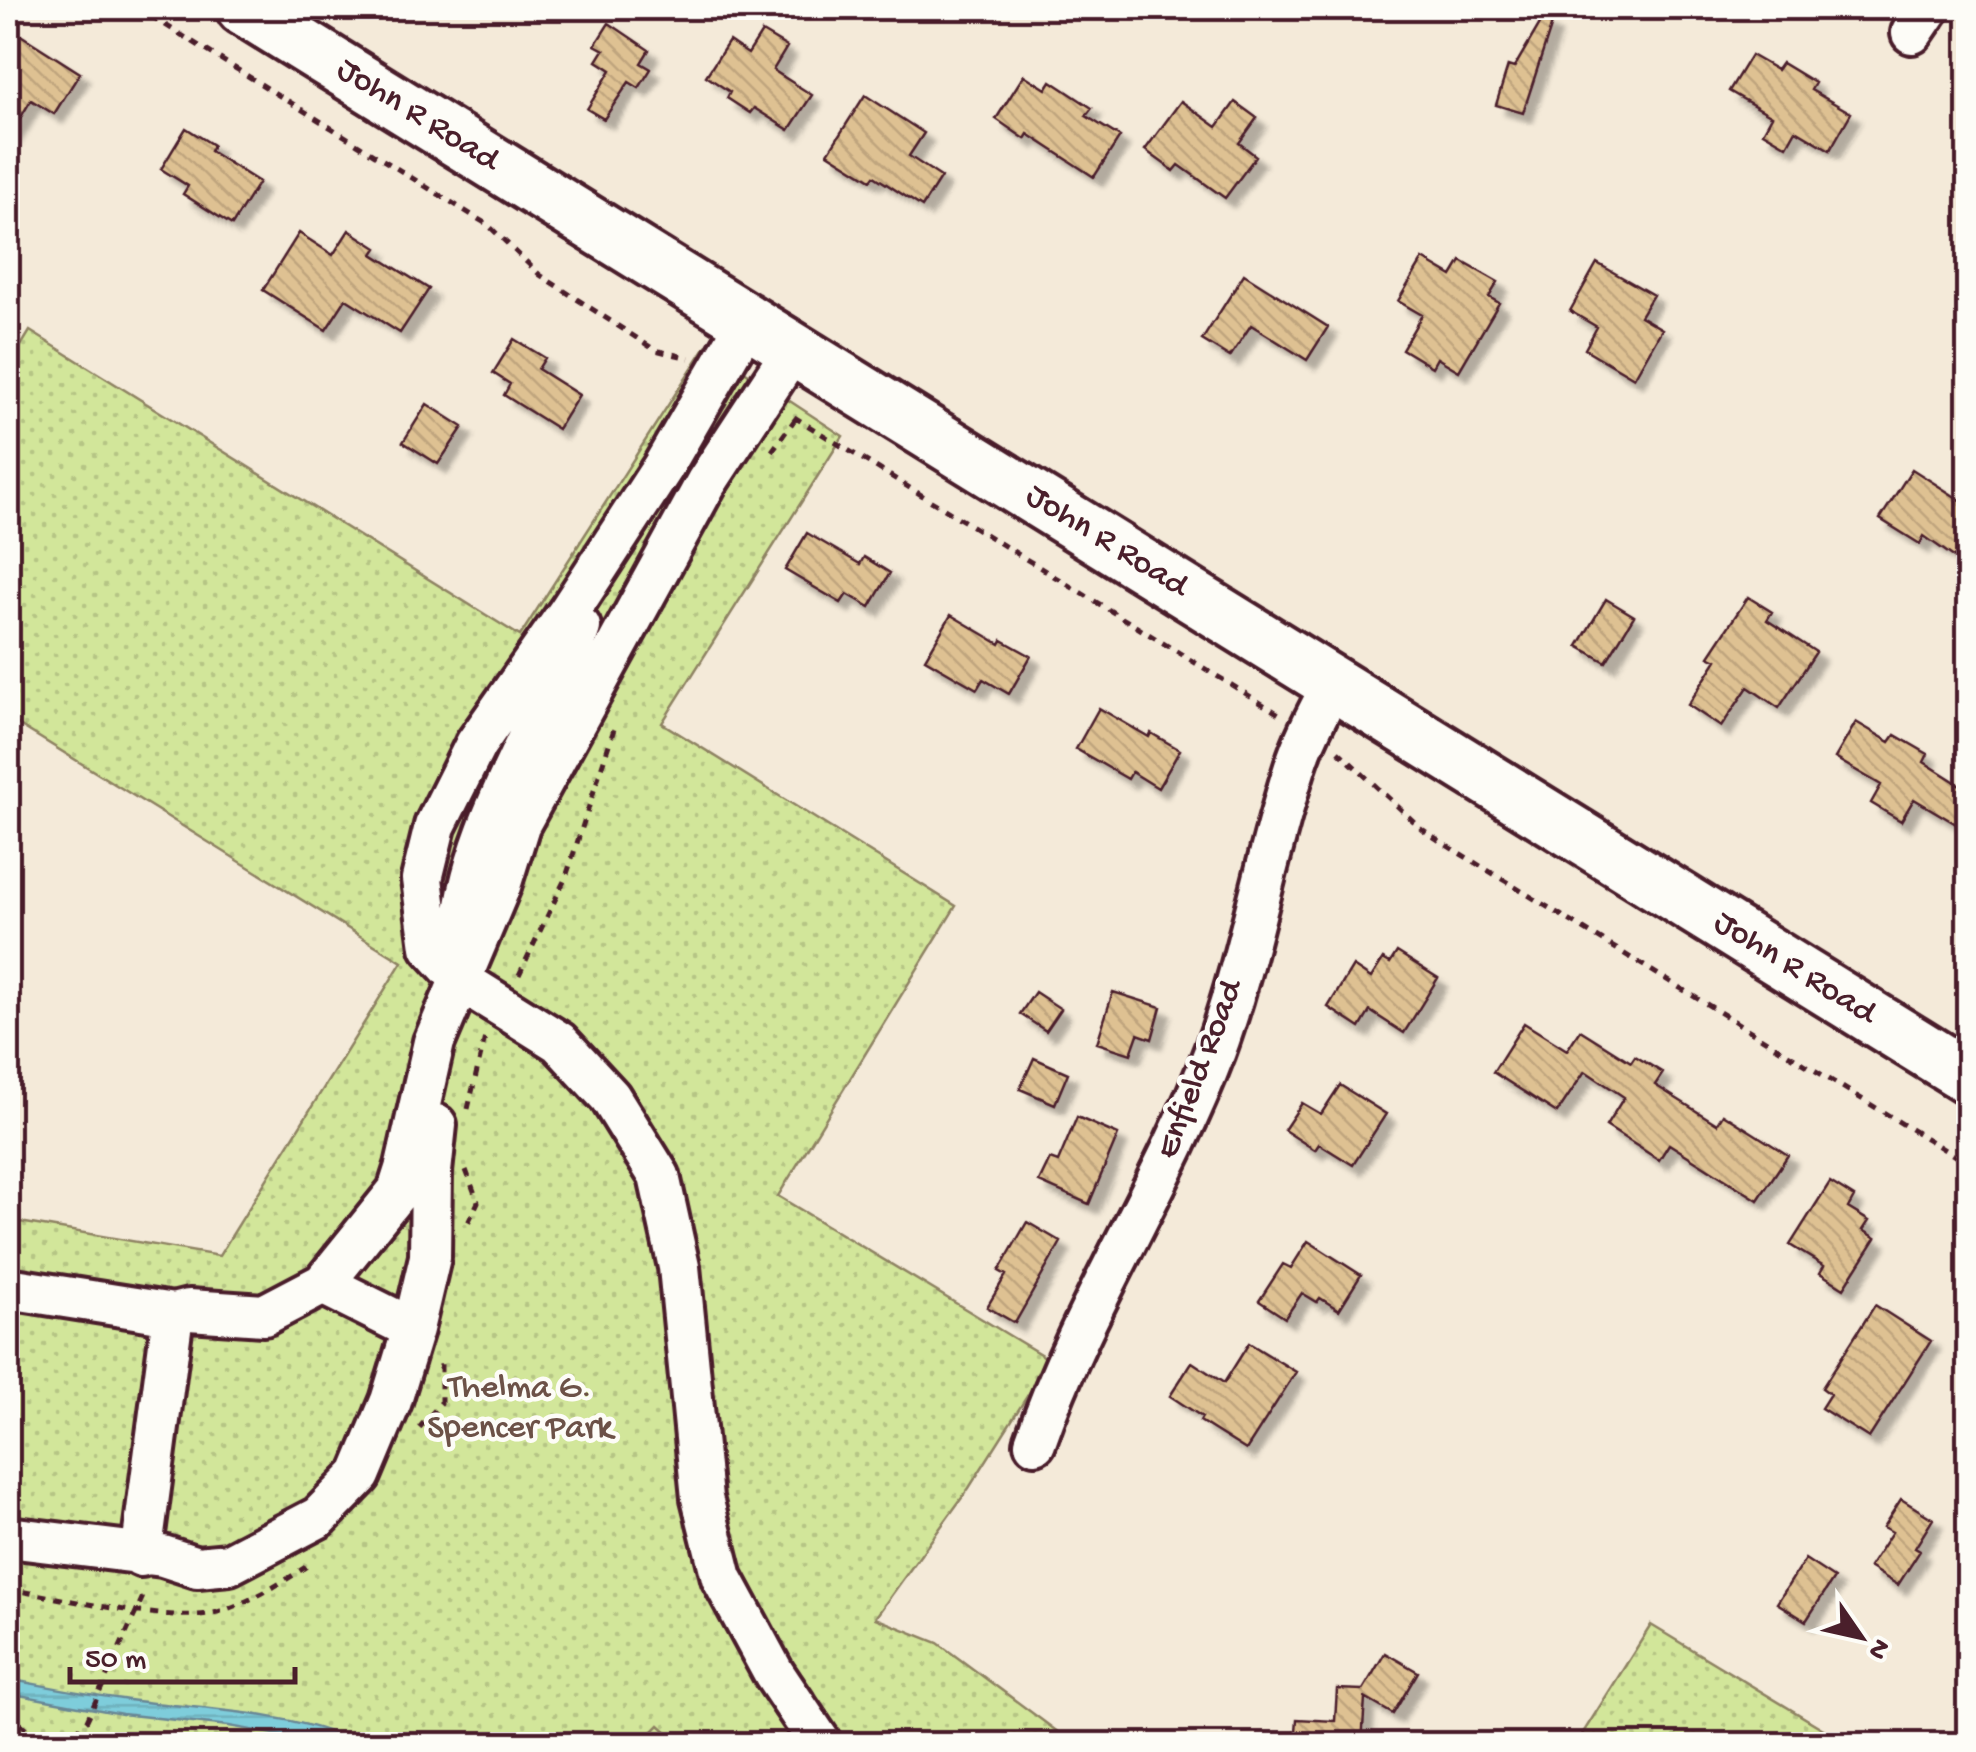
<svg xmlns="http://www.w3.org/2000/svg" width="1976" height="1752" font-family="'Gochi Hand',sans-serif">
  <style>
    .park { fill: url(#park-dots); stroke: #8e8262; stroke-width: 2.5 }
    .pitch { fill: #d2e69a; stroke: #8e8262; stroke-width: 2.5 }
    .water { fill: url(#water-rules); stroke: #698795; stroke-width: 2.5 }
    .building { fill: url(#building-back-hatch); stroke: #4a1f2b; stroke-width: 2.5; filter: url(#shadow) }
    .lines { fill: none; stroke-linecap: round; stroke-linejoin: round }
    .minor-casing { stroke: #4a1f2b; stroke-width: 48 }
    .major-casing { stroke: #4a1f2b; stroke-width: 60 }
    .path { stroke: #4a1f2b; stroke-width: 5; stroke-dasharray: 8 8; stroke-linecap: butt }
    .minor { stroke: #fdfcf7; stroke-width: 40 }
    .major { stroke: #fdfcf7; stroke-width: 52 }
    .labels { text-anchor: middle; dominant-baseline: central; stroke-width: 9; stroke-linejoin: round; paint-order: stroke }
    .street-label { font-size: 35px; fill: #4a1f2b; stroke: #fdfcf7 }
    .park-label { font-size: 35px; fill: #6c5147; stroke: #fdfcf7 }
  </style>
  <defs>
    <pattern id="park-dots" width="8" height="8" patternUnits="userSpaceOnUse" patternTransform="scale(2.5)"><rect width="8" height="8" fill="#d2e69a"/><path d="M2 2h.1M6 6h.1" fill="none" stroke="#b6c585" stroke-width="1.8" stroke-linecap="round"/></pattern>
    <pattern id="water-rules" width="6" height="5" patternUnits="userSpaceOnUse" patternTransform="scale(2.5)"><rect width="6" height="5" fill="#7ecddb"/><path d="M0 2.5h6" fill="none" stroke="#6eb0bc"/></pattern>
    <pattern id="building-back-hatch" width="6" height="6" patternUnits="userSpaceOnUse" patternTransform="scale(2.5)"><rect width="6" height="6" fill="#dec192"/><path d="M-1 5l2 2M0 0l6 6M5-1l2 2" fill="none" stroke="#c0a57e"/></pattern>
    <filter id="shadow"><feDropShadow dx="9" dy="9" stdDeviation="2.5" flood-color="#0004"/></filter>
  </defs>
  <rect width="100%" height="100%" fill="#f4ead9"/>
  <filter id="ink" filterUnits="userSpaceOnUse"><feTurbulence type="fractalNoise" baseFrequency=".01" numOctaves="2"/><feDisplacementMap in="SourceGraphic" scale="20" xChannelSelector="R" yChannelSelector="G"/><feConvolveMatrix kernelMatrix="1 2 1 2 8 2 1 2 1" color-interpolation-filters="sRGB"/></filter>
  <g filter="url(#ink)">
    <path class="park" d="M30 331 520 636 706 346 843 436 662 723 956 906 778 1196 1050 1360 969 1488 875 1618 938 1643 1074 1744H8V1220L219 1256 402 962 8 718V367Z
      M1651 1625 1848 1744H1576Z"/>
    <path class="pitch" d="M659 1725 680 1744H640Z"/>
    <path class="water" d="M8 1679C46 1686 84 1694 122 1699 187 1709 301 1711 356 1744H330L229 1726 122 1714 8 1693Z"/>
    <path class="building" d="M1542 20 1552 24 1523 113 1496 105 1508 66 1514 68Z
      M609 23 649 50 641 63 651 69 639 88 629 82 604 119 587 109 611 70 597 61 604 50 595 45Z
      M8 27 80 73 54 114 31 100 8 139Z
      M762 32 787 47 773 70 812 95 789 130 754 108 750 113 727 98 730 92 706 76 729 41 748 54Z
      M1751 55 1777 70 1782 63 1815 83 1811 90 1851 113 1830 150 1796 130 1787 146 1763 132 1772 116 1729 91Z
      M1024 75 1046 89 1051 81 1092 108 1086 116 1120 137 1094 177 1028 134 1025 139 996 119Z
      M865 95 924 133 909 156 941 177 922 207 874 176 871 180 828 153Z
      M1181 101 1217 127 1235 102 1257 118 1239 143 1256 156 1225 198 1179 165 1174 171 1145 150Z
      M186 128 213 145 210 151 259 182 232 225 183 194 188 186 161 169Z
      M349 230 377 248 373 254 429 289 400 333 346 299 326 330 263 290 299 233 333 255Z
      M1423 259 1452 276 1461 261 1498 282 1489 297 1499 303 1459 371 1437 358 1432 367 1402 349 1422 315 1398 301Z
      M1597 263 1653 295 1640 316 1662 329 1634 378 1585 349 1597 327 1570 311Z
      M1244 274 1328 327 1307 360 1251 325 1230 357 1202 340Z
      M514 339 545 358 538 369 579 395 558 429 504 395 510 384 493 373Z
      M427 404 463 427 438 464 403 442Z
      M1912 469 1968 505V567L1924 536 1920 544 1880 519Z
      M807 533 860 564 864 557 890 573 870 607 847 594 841 603 785 570Z
      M1748 597 1772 612 1767 620 1816 652 1779 708 1748 687 1721 727 1688 705 1717 660 1709 656Z
      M1606 599 1634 616 1606 662 1578 646Z
      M951 615 1000 644 1002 640 1031 656 1009 694 983 679 977 689 925 659Z
      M1099 708 1149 737 1151 733 1180 750 1158 788 1132 772 1128 779 1076 749Z
      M1856 722 1890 742 1895 735 1928 754 1924 762 1968 790V831L1914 799 1901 821 1871 803 1881 785 1835 758Z
      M1397 952 1438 978 1404 1033 1370 1011 1360 1028 1328 1007 1353 966 1371 978 1383 959 1390 963Z
      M1035 992 1061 1009 1046 1031 1020 1014Z
      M1113 992 1161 1007 1152 1039 1138 1034 1131 1054 1097 1043Z
      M1524 1023 1567 1050 1580 1030 1631 1062 1635 1056 1663 1073 1655 1085 1717 1124 1723 1114 1788 1155 1758 1200 1669 1144 1659 1160 1606 1126 1624 1097 1585 1071 1557 1113 1493 1072Z
      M1034 1058 1068 1073 1055 1104 1020 1089Z
      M1340 1085 1386 1114 1353 1165 1319 1144 1315 1150 1284 1130 1302 1103 1321 1114Z
      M1077 1117 1118 1135 1089 1204 1039 1182 1050 1159 1058 1162Z
      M1830 1182 1854 1197 1848 1208 1869 1221 1863 1230 1876 1238 1844 1288 1820 1273 1824 1266 1790 1245Z
      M1027 1222 1061 1242 1015 1323 987 1307 1006 1275 999 1271Z
      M1308 1241 1361 1275 1339 1310 1320 1298 1317 1302 1302 1293 1285 1318 1259 1301 1283 1264 1291 1268Z
      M1875 1305 1931 1341 1869 1438 1821 1408 1830 1394 1822 1388Z
      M1249 1343 1296 1372 1246 1450 1200 1421 1202 1417 1170 1396 1192 1362 1224 1383Z
      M1901 1499 1933 1519 1915 1548 1920 1551 1898 1585 1869 1567 1892 1532 1883 1527Z
      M1805 1559 1834 1578 1806 1621 1777 1603Z
      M1385 1653 1418 1672 1393 1714 1365 1698 1362 1744H1295L1297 1719 1335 1721 1337 1689 1363 1690Z"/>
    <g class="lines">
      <g class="minor-casing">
        <path id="minor" d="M1912 33 1929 8
          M747 322 663 467 570 610 476 744 435 826 422 879 431 947 463 982 559 1042 610 1097 659 1176 679 1267 702 1498 722 1578 774 1674 821 1744
          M463 940C463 860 517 763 551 691 561 670 573 649 580 627
          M323 1284 413 1329
          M8 1288 173 1314
          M1035 1443C1082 1306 1164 1186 1215 1051 1249 958 1265 860 1295 767 1304 738 1319 711 1333 684
          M8 1537 163 1556 197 1567 229 1564 319 1517 360 1475 391 1401 413 1329 430 1257 431 1172 436 1125
          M141 1556 173 1314 189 1310 264 1315 323 1284 398 1191 406 1166 434 1042 500 886 519 825 706 483 793 350"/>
      </g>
      <g class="major-casing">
        <path id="major" d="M243 8 1968 1077"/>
      </g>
      <path class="path" d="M138 8 488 225 540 275 655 350 689 358
        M794 417 1279 714
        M772 451 796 418
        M1338 751 1422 829 1443 843 1968 1164
        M519 975 566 877 614 729
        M468 1109 485 1037
        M466 1170 478 1202 467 1225
        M419 1428 441 1403V1362
        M8 1589C59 1597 175 1626 221 1611 254 1600 282 1583 310 1564
        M8 1713 44 1744
        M64 1744 87 1720 146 1590"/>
      <use href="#minor" class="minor"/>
      <use href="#major" class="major"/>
    </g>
  </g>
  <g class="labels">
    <g class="street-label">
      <text transform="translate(417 116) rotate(32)">John R Road</text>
      <text transform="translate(1106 542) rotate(32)">John R Road</text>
      <text transform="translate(1794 969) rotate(32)">John R Road</text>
      <text transform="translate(1201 1070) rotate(-69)">Enfield Road</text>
    </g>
    <g class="park-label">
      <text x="520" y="1389">Thelma G.<tspan x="520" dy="40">Spencer Park</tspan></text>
    </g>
  </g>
  <rect width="1976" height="1752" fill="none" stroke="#fdfcf7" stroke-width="40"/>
  <rect x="20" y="20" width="1936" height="1712" fill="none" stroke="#4a1f2b" stroke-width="4" filter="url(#ink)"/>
  <g transform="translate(1861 1637) rotate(124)" stroke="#fdfcf7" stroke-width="8" paint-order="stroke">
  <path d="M0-8L18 38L0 25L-18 38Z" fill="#4a1f2b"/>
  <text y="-15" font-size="28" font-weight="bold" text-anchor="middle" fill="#4a1f2b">N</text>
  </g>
  <path d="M70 1667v15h225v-15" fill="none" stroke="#4a1f2b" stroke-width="5"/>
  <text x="85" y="1667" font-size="30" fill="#4a1f2b" stroke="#fdfcf7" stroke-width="8" paint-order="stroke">50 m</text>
</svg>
